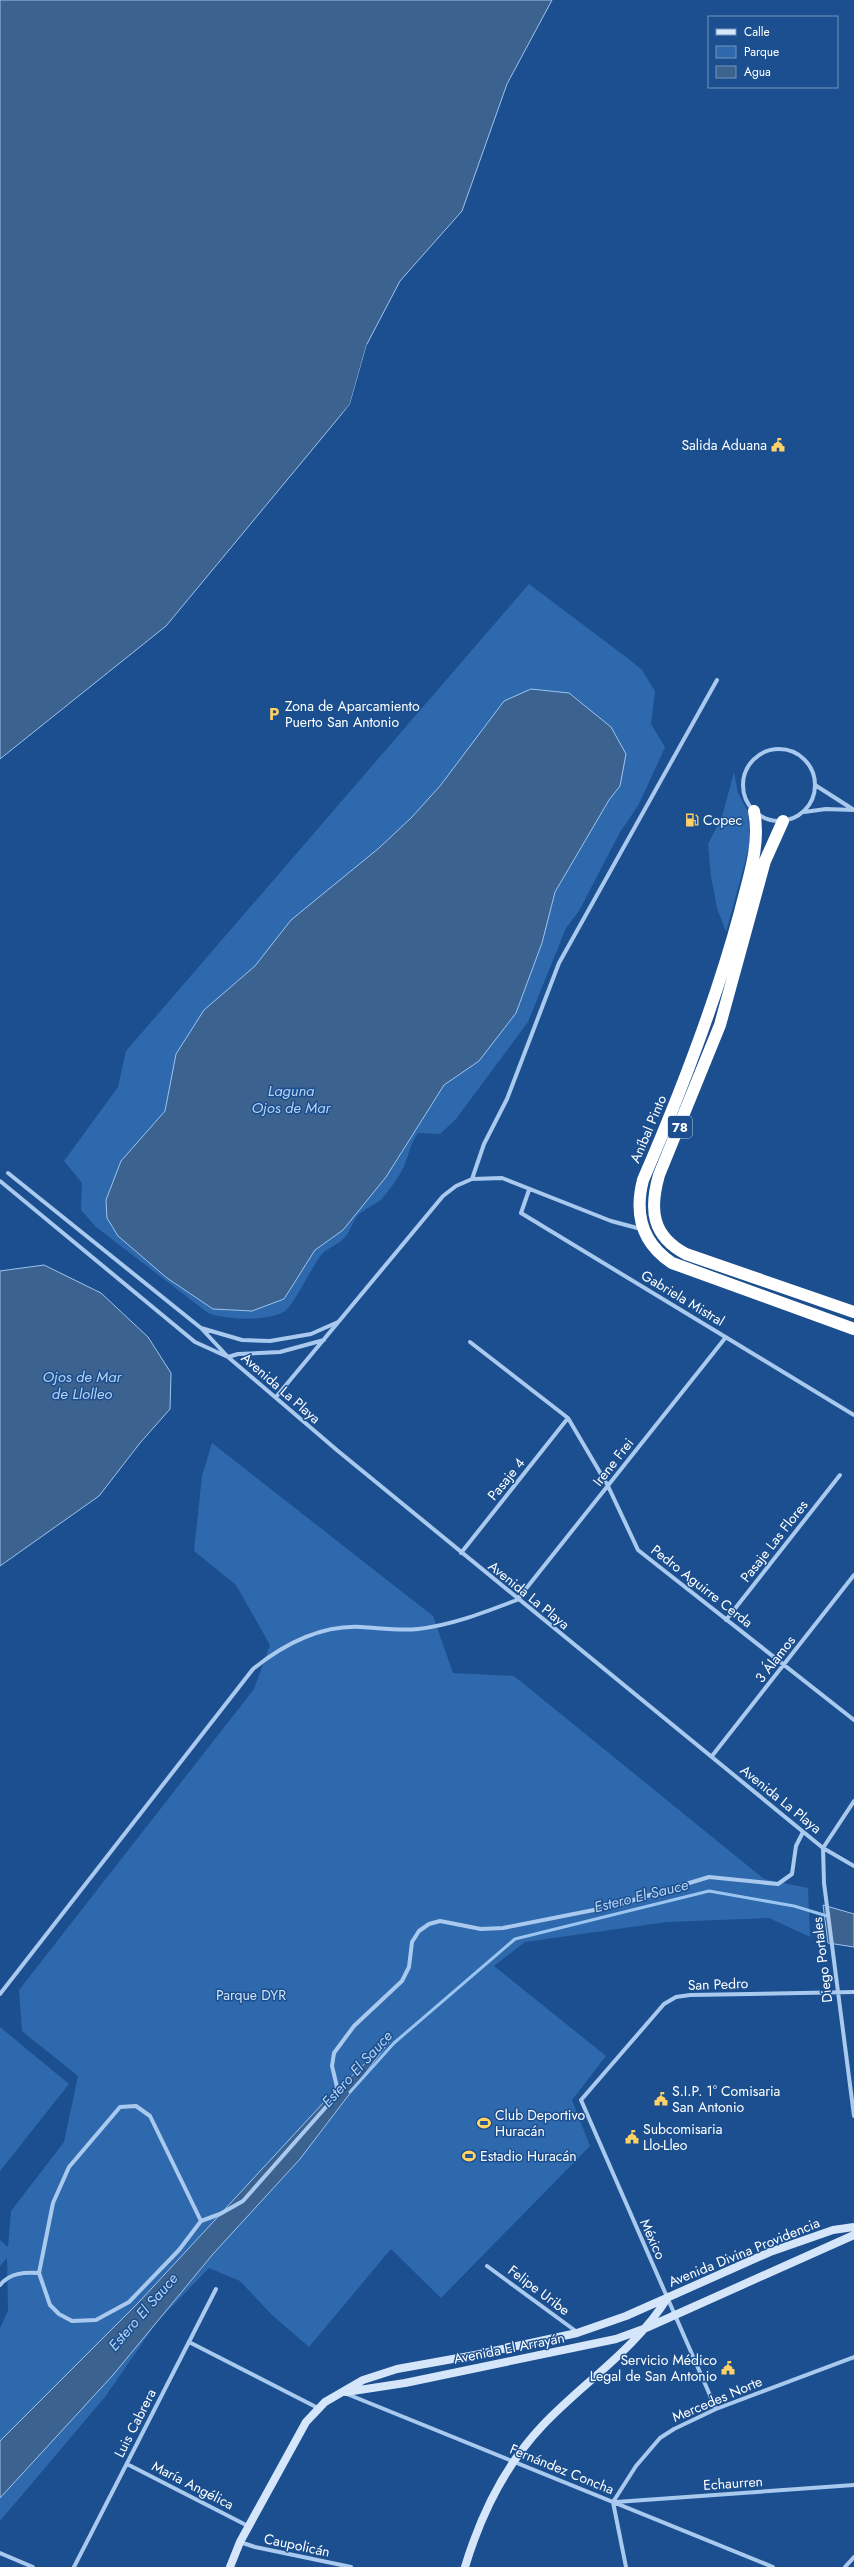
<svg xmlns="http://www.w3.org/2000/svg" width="854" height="2567" font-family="Jost,sans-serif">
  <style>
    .green { fill: #2e69ad }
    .water { fill: #3c6290; stroke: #9cc4f0 }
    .pier { fill: #1b4f8f }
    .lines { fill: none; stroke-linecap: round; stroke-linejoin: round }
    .stream { stroke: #9cc4f0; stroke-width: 3 }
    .street { stroke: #a9c9ee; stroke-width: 4 }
    .secondary { stroke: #d6e6fa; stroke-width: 8 }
    .highway { stroke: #fff; stroke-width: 12 }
    .labels { text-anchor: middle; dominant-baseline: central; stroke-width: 3; stroke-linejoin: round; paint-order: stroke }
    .shield { fill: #1b4f8f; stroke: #bbcadd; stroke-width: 1 }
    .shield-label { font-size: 13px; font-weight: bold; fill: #fff }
    .poi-label { font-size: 14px; fill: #fff; stroke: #1b4f8f; text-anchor: start }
    .street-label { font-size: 14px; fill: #fff; stroke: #1b4f8f }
    .park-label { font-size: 14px; fill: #cfe3fa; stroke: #1b4f8f }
    .water-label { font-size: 15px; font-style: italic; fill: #b5d3f5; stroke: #1b4f8f }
  </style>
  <rect width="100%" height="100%" fill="#1b4f8f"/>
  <path class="green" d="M529 584 630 660 642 670 655 691 651 724 665 747 639 804 619 834 579 911 566 928 528 1022 456 1119 440 1134 418 1133C411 1143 409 1153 405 1164 402 1173 388 1192 382 1199 378 1203 364 1209 357 1216 352 1222 351 1231 345 1237 339 1245 328 1247 321 1255 312 1267 293 1306 285 1311 268 1322 226 1320 208 1313L96 1227 81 1210 82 1183 64 1161 118 1087 126 1051Z
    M734 772 738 793 748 812 750 844 726 932 717 908 711 876 708 844 722 817Z
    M212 1443 433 1616 453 1673 514 1676 764 1879 808 1888 810 1937 769 1918 667 1922 525 1942 494 1966 606 2056 572 2100 590 2146 441 2298 391 2249 309 2347 272 2315 240 2281 209 2268 157 2322 105 2397 0 2521V2328L8 2311 7 2258 0 2266V2240L8 2247 11 2211 64 2142 78 2076 22 2031 19 1990 254 1689 270 1645 236 1585 194 1551 202 1476Z
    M0 2027 69 2084 0 2171Z"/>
  <path class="water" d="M0 0H552L507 84 462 211 400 281 367 344 350 404 166 626 0 759Z
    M531 689 569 693 611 727 626 754 620 786 609 800 555 892 542 943 516 1013 479 1061 444 1085 386 1177 343 1230 315 1250 284 1299 252 1311 213 1309 167 1278 118 1236 107 1218 106 1200 121 1161 165 1111 176 1054 204 1010 255 966 291 920 379 848 411 818 440 786 504 701Z
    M44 1265 101 1293 148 1337 171 1373 170 1409 140 1443 99 1496 0 1566V1271Z
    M823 1905 854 1914V1947L828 1943Z
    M392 2038 300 2159 213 2254 113 2375 0 2498V2441L140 2301 324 2102Z"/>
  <path class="pier" d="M367 344 369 345 352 405 322 441 350 404Z"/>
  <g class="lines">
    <path class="stream" d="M350 2092 394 2043 515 1939 709 1891 794 1906 827 1916"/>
    <path class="street" d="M743 785a36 36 0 1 1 72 0a36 36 0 1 1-72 0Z
      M815 785 854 810
      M804 812 826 809 854 810
      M8 1173 201 1328 242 1340 270 1341 311 1334 338 1322
      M472 1179 484 1144 507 1099 559 963 717 680
      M0 1181 195 1342 228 1357 238 1354 280 1352 324 1340
      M529 1190 521 1213 854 1415
      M201 1328 228 1357 338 1451 823 1848 854 1866
      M470 1342 568 1418 608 1486 638 1550 854 1720
      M276 1397 443 1196 456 1186 472 1179 502 1178 611 1221 641 1229
      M461 1553 568 1418
      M726 1620 840 1475
      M712 1756 854 1575
      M823 1848 824 1883 854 2116
      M823 1848 854 1801
      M0 1994 253 1669C283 1645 321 1625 361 1627 380 1628 399 1631 418 1629 453 1625 485 1612 517 1600L726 1337
      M201 2221 150 2116 136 2106 120 2107 69 2167 53 2203 39 2273 50 2305 59 2314 72 2321 96 2320 129 2302 179 2250 201 2221 220 2214 243 2201 333 2099 337 2087 332 2066 334 2053 354 2026 402 1981 409 1967 412 1942 419 1931 429 1924 440 1921 481 1929 503 1928 614 1906 709 1877 778 1884 792 1874 796 1846 803 1832
      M487 2266 577 2332
      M0 2285C10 2273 24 2272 39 2273
      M189 2342 318 2408
      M347 2394 773 2567
      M716 2409 581 2100 664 2004 676 1997 690 1995 854 1992
      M127 2464 248 2526
      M616 2502 854 2485
      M240 2542 255 2547 351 2567
      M0 2553 33 2567
      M74 2567 216 2289
      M626 2567 613 2502 636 2466 660 2438 674 2429 716 2409 854 2357
      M845 2567 854 2557"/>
    <path class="secondary" d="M346 2392 405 2383 616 2339 646 2328 854 2235
      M230 2567 240 2542 306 2422 325 2402 363 2380 397 2369 475 2355 577 2333 626 2316 770 2252 833 2230 854 2227
      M465 2567C481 2514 505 2465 543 2425 584 2382 636 2349 668 2297"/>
    <path class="highway" d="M754 811C761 845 748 879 740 912 715 1005 681 1092 643 1180 634 1215 642 1243 672 1263L854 1329
      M783 821 765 861 720 1025 659 1175C649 1210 652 1236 686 1254L854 1312"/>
  </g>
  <defs>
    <g id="civic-bare" transform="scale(1.08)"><path d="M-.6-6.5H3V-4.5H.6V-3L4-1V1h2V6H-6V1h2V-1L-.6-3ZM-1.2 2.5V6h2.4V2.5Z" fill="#ffd166" stroke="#1b4f8f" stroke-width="2.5" paint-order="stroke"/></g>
    <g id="parking-bare" transform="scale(1.08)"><path d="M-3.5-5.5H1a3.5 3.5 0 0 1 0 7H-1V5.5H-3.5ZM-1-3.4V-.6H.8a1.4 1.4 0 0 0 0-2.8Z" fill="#ffd166" stroke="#1b4f8f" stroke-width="2.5" paint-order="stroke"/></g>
    <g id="fuel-bare" transform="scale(1.08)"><path d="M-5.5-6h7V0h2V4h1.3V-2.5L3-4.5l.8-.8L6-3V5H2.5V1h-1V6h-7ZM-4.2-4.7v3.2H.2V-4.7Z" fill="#ffd166" stroke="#1b4f8f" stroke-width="2.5" paint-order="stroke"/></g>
    <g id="stadium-bare" transform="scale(1.08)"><path d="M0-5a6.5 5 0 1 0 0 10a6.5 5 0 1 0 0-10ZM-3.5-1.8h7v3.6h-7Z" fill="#ffd166" stroke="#1b4f8f" stroke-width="2.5" paint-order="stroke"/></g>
  </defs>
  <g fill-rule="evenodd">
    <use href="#civic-bare" x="778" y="445"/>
    <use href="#parking-bare" x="274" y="714"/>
    <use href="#fuel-bare" x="692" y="820"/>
    <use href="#civic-bare" x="661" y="2099"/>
    <use href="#stadium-bare" x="484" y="2123"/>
    <use href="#civic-bare" x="632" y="2137"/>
    <use href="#stadium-bare" x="469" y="2156"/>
    <use href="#civic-bare" x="728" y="2368"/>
  </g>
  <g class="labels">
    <rect class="shield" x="668" y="1116" width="24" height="22" rx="3"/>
    <g class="shield-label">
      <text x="680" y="1127">78</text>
    </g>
    <g class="poi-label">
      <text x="767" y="445" text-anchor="end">Salida Aduana</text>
      <text x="285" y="706">Zona de Aparcamiento<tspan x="285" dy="16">Puerto San Antonio</tspan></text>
      <text x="703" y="820">Copec</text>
      <text x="672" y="2091">S.I.P. 1° Comisaria<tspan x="672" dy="16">San Antonio</tspan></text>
      <text x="495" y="2115">Club Deportivo<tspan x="495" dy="16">Huracán</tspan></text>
      <text x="643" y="2129">Subcomisaria<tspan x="643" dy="16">Llo-Lleo</tspan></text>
      <text x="480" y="2156">Estadio Huracán</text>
      <text x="717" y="2360" text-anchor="end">Servicio Médico<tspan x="717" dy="16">Legal de San Antonio</tspan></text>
    </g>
    <g class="street-label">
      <text transform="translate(648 1129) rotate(-67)">Aníbal Pinto</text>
      <text transform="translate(683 1298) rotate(31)">Gabriela Mistral</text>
      <text transform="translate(281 1388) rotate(41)">Avenida La Playa</text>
      <text transform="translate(613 1462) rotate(-52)">Irene Frei</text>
      <text transform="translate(506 1479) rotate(-51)">Pasaje 4</text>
      <text transform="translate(774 1541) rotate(-52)">Pasaje Las Flores</text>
      <text transform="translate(702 1586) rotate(38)">Pedro Aguirre Cerda</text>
      <text transform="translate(529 1595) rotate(39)">Avenida La Playa</text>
      <text transform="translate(775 1659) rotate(-52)">3 Álamos</text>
      <text transform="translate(781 1799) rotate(39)">Avenida La Playa</text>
      <text transform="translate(822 1960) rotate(-97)">Diego Portales</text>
      <text transform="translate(718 1984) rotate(-2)">San Pedro</text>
      <text transform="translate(653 2239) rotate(66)">México</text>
      <text transform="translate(744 2252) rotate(-22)">Avenida Divina Providencia</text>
      <text transform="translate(539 2290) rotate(37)">Felipe Uribe</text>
      <text transform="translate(509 2348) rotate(-11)">Avenida El Arrayán</text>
      <text transform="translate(717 2399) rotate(-23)">Mercedes Norte</text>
      <text transform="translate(135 2423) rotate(-63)">Luis Cabrera</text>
      <text transform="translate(562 2469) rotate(22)">Fernández Concha</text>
      <text transform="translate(733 2483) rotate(-4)">Echaurren</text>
      <text transform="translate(193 2485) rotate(27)">María Angélica</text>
      <text transform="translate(297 2545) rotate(12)">Caupolicán</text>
    </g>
    <g class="park-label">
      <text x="251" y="1995">Parque DYR</text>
    </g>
    <g class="water-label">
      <text x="291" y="1091">Laguna<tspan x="291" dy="17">Ojos de Mar</tspan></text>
      <text x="82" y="1377">Ojos de Mar<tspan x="82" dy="17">de Llolleo</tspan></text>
      <text transform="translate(641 1896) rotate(-14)">Estero El Sauce</text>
      <text transform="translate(357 2069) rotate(-48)">Estero El Sauce</text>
      <text transform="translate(143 2312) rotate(-49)">Estero El Sauce</text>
    </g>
  </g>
  <rect x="708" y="16" width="130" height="72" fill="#1b4f8f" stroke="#7695bc"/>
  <rect x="716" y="29" width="20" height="6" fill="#d6e6fa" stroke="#7695bc"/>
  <text x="744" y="36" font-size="12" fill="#ffffff">Calle</text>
  <rect x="716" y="46" width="20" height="12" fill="#2e69ad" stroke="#7695bc"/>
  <text x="744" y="56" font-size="12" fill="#ffffff">Parque</text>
  <rect x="716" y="66" width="20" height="12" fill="#3c6290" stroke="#7695bc"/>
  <text x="744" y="76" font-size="12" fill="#ffffff">Agua</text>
</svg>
